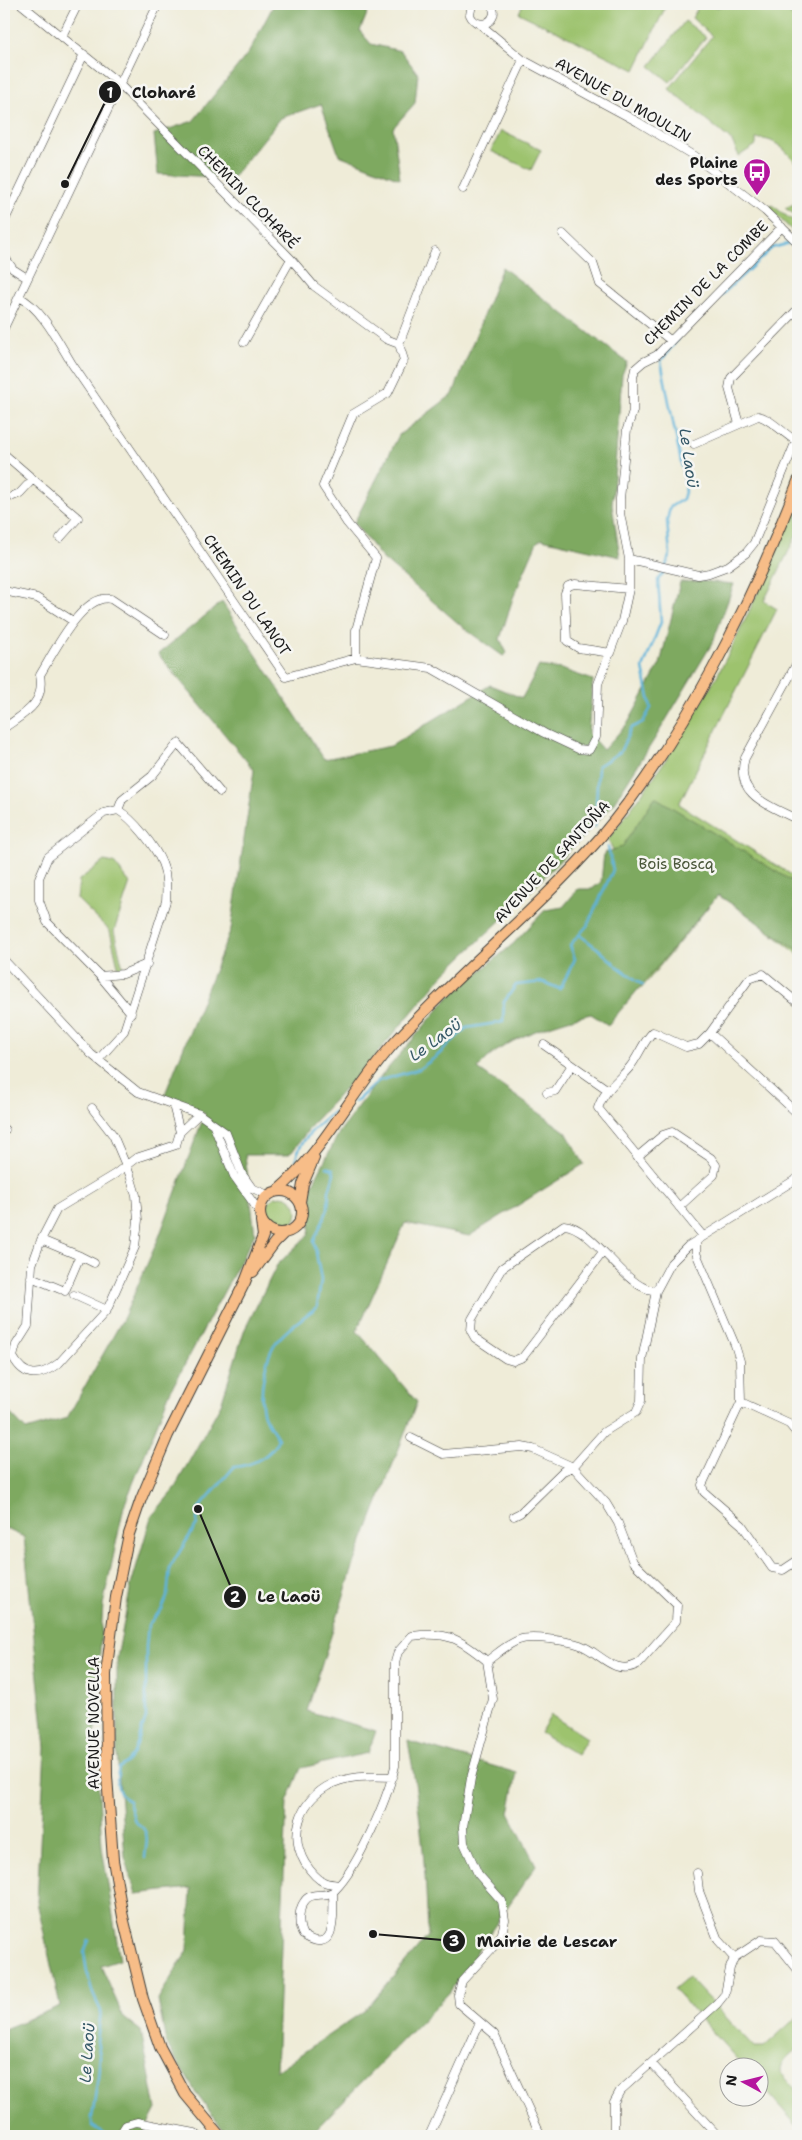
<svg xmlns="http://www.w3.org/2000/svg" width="802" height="2140" font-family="'Shantell Sans',sans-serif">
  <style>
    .green { fill: #9dc36e; stroke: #5c7045 }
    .forest { fill: #7ea961; stroke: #4d623e }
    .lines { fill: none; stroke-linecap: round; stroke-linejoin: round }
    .stream { stroke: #5eb4da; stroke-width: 2.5 }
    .minor-casing { stroke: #3c3b38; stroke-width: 9 }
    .major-casing { stroke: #3c3b38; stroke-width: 12 }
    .minor { stroke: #fff; stroke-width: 8 }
    .major { stroke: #f7bd88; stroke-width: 10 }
    .labels { text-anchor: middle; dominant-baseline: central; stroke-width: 5; stroke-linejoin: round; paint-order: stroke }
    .street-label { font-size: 15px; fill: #1c1c1c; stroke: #f6f6f2 }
    .poi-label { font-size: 15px; font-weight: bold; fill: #1c1c1c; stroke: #f6f6f2; text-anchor: end }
    .park-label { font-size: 15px; fill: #495639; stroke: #f6f6f2 }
    .water-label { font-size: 16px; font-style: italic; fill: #365968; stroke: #f6f6f2 }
    .leader { fill: none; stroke: #1c1c1c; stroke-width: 2 }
    .callout-dot { fill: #1c1c1c; stroke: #f6f6f2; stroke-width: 2 }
    .mark-label { font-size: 15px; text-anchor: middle; font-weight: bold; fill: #fff }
    .callout-label { font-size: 16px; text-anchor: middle; font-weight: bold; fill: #1c1c1c; stroke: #f6f6f2; stroke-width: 5; stroke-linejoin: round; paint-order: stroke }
  </style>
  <rect width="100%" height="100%" fill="#f6f6f2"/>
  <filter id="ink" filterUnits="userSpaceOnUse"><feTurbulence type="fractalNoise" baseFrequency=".02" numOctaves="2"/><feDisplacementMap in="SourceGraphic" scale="10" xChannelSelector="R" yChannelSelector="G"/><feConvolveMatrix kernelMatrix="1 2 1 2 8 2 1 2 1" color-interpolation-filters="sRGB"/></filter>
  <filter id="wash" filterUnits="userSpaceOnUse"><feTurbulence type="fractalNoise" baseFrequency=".0096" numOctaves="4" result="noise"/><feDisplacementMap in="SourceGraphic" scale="20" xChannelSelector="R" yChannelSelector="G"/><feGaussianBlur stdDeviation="1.12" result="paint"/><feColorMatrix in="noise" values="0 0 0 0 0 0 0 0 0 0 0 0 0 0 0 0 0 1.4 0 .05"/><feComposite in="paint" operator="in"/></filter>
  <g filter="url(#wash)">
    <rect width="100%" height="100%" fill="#efecd8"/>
    <path class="green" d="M523 4H667L635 70 519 13Z
      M700 4 718 7 730 4H777L798 20V165C786 151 775 137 756 139V145L739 156 732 141 669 89 712 36 692 18Z
      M685 21 706 37 670 82 650 66Z
      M501 131 541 150 531 170 491 151Z
      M798 202V217L785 208Z
      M772 205 789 218 798 222V236L769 208Z
      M798 500V532L764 601 777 609 679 804 798 879V954L740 909 718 895 641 989 621 848 613 850 608 839C649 787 686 732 718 674 745 624 767 571 791 519Z
      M104 861 114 863 130 883 114 931 123 968 119 970 110 931 77 899 79 880Z
      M265 1212a16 16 0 1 1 32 0a16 16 0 1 1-32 0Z
      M551 1715 587 1738 577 1755 540 1733Z
      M688 1977 754 2047H764L798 2016V2048C789 2056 780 2061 781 2073L798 2092V2127L760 2084V2068L744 2067 674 1989Z"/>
    <path class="forest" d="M274 4H371L360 31 371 44 401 51 418 74 415 103 393 128 400 179 339 155 321 104 281 118 232 178 158 174 154 134 193 121 249 52Z
      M777 4H798V20Z
      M502 267 627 362 622 375 612 505 620 557 542 539 537 542 513 598 500 639 507 653 503 656 465 629 382 558 354 523 399 435 453 394Z
      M701 581 734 584 713 642 654 740 611 807 525 897 445 973 369 1063 314 1122 292 1152 286 1155H245L255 1234 170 1392 124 1506 103 1605 95 1726 102 1847 120 1960 101 1966 124 2018 141 2031 156 2109 142 2136H4V2029L60 2006 37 1902 45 1748 24 1537 4 1528V1407L26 1430 67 1418 124 1317 159 1237 205 1113 163 1099 231 929 254 770 158 654 222 602 324 759 391 746 490 685 522 698 539 666 561 669 593 680 588 733 603 750 628 723 660 664 680 582Z
      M655 797 798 885V905L795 912 798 915V950C770 933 746 912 718 895L608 1025 591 1014C557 1022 498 1040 478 1069L566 1132 584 1164 469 1236 405 1223 357 1331 417 1402 354 1564 307 1711 376 1731 368 1753 301 1768 287 1802 276 2071 364 2011 428 1936C426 1870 420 1805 408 1741L517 1773 509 1813 536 1865 449 1993 309 2136H228L198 2096 166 2043 158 1999 188 1950 191 1888 136 1894 125 1857 117 1753V1658L131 1585 151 1517 172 1492 221 1404 244 1331 277 1265 309 1234 311 1216 309 1191 340 1131 383 1074 448 998 513 944 545 910 563 907 578 889H592L601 882 604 853 622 847Z"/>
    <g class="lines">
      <path class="stream" d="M716 300 772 248 795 242
        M595 827 598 766 620 752 631 728 643 722 651 708 643 668 661 622 658 580 663 574 670 554 667 521 670 507 683 499 686 488 661 361 679 337
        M580 935 594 946
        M596 947 615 964
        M617 966 635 979
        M637 981 643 985
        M355 1102 378 1081 419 1069 436 1057 466 1028 503 1022 504 1002 516 985 543 982 560 989 575 959 570 945 587 926 613 870 608 847
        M296 1159C299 1138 324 1120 340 1107
        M145 1858C146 1842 152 1831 135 1822L129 1801C116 1795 116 1780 119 1768L127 1762 134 1753 146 1718V1647L148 1625 162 1609 167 1597 170 1567 197 1524 198 1509 234 1467C251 1466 272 1456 278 1439 274 1431 267 1423 264 1415 258 1397 265 1354 278 1340 289 1327 304 1317 317 1307L321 1280 314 1241 328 1209 329 1191 334 1174 333 1169 327 1167
        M89 1940 84 1953 87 1972 93 1994 101 2011 97 2041 100 2056 98 2077 92 2117V2126L105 2134"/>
    </g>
  </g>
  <g filter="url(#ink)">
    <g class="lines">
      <g class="minor-casing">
        <path id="minor" d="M21 4 115 80 291 259 244 342
          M472 4 470 15C478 33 502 20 491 4
          M481 25 523 60 638 122 694 156 765 211 798 243
          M62 36 78 4
          M463 189 523 60
          M4 222 84 54
          M563 234 593 263 600 284 670 340
          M4 256 13 269 27 278
          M291 259 314 286 386 339 399 344
          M19 297C42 308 59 343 72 364L286 677 356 658 431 668 544 733 578 749 589 750 596 737 598 684 622 621 629 589V559L620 513V499L627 429 633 411V378L635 369 643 362 657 355 782 227
          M4 328 158 4
          M739 424 729 388 731 378 798 309
          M694 444 758 416C768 417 786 435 796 441
          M4 454 78 518 60 538
          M13 496 20 493 33 479
          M629 559 698 575 709 573 728 566 746 553 754 543 798 436
          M4 591 37 598 73 621
          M611 653 578 648 567 641 565 593 568 586 575 584 629 589
          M356 658V630L376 558 347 523 323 486 353 414 388 393 404 360 399 344 435 251
          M798 661 745 758C733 796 772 806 798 820
          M4 728C25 713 45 704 40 675 53 654 83 592 111 599L165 635
          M118 810 122 800 152 776 178 743 220 792
          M4 960 91 1054 138 1092 199 1114 226 1133 242 1174 252 1188 268 1195
          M100 976 123 974 147 964
          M710 1033 798 1114
          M544 1045 608 1090
          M98 1060 124 1031 166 901C167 888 167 875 162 863 155 846 133 819 118 810L104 813 48 857 39 878V900L47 922 100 976 131 1013
          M547 1093 555 1091 572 1065
          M173 1105 180 1132
          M92 1108 113 1135 130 1175 136 1195 138 1220 135 1247 107 1310 59 1363C40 1377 25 1379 13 1357L16 1345 28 1326 32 1265 41 1240 57 1209 115 1174 136 1158 176 1145 180 1132 199 1114
          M213 1124 234 1176 259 1211
          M4 1129 5 1130
          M637 1157 663 1135 672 1132 711 1158 716 1165 714 1175 679 1207
          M703 1236 598 1108C604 1090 618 1081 629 1068 639 1056 642 1043 653 1032L686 1047 699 1044 710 1033 749 979 763 974 798 1003
          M41 1240 80 1256 65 1291
          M696 1242V1253L735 1345 740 1361 741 1402 702 1485 704 1492 742 1525 772 1568 783 1570 798 1560
          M603 1252 523 1357 513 1361 506 1359 475 1338 471 1331 472 1319 502 1268 564 1225C590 1226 620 1278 645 1288 649 1290 653 1290 656 1291
          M80 1256 94 1263
          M31 1277 60 1289
          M74 1295 107 1310
          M741 1402 789 1424 798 1435
          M411 1438 443 1454 522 1447 533 1449 573 1467 606 1503 618 1523 633 1562 677 1605 676 1621 638 1664C614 1677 600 1652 580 1645 569 1641 530 1635 519 1640 507 1644 497 1654 487 1661
          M514 1516 520 1513 563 1471 573 1467 604 1432 636 1412 641 1401 642 1359 656 1291 671 1263 688 1246 798 1178
          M697 1873 699 1891 718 1940 734 1958
          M339 1885C334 1884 328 1884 324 1882 316 1879 309 1869 305 1863 289 1835 299 1804 326 1787 345 1775 371 1776 393 1777
          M333 1892C333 1911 339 1958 303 1935 298 1927 298 1910 304 1902 311 1890 326 1899 335 1890 358 1867 388 1798 395 1766V1662L398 1652 412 1636C448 1631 460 1639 487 1661L493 1699 471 1778 463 1827 464 1843 478 1874 502 1901 505 1920 502 1933 495 1945 462 1981 458 1995 459 2004 480 2022 429 2136
          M4 1968 6 1972
          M480 2022 494 2034 541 2136
          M652 2064 718 2136
          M119 2136 126 2125 137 2122 195 2133 198 2136
          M614 2136V2102L620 2091 717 2004 725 1994 730 1968 734 1958 761 1940 775 1941 798 1970"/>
      </g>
      <g class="major-casing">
        <path id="major" d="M260 1212a21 21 0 1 1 42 0a21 21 0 1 1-42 0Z
          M277 1191C325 1151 353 1088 396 1041 460 971 536 911 599 839 684 739 752 603 798 481
          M300 1202 303 1184 314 1158
          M253 1272 275 1242 284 1233
          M220 2136 185 2094 160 2047 143 1999 123 1917 113 1860 107 1776 106 1674 116 1597 129 1534 141 1499 168 1435 245 1282 263 1236 261 1221"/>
      </g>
      <use href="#minor" class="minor"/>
      <use href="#major" class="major"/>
    </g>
  </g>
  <defs>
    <g id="bus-pin" transform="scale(1.4375)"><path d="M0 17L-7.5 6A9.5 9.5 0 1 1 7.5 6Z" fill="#b5179e" stroke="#f6f6f2"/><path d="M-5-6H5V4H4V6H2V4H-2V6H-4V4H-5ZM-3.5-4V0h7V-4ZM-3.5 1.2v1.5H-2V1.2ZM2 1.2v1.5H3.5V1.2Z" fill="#fff"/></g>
  </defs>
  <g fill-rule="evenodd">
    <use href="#bus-pin" x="757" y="172"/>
  </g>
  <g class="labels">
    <g class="street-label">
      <text transform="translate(623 100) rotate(30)">AVENUE DU MOULIN</text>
      <text transform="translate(248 197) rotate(46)">CHEMIN CLOHARÉ</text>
      <text transform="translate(706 283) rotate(-45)">CHEMIN DE LA COMBE</text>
      <text transform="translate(247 595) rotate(56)">CHEMIN DU LANOT</text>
      <text transform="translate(552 862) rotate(-47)">AVENUE DE SANTOÑA</text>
      <text transform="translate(94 1723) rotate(-90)">AVENUE NOVELLA</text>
    </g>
    <g class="poi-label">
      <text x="738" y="163">Plaine<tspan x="738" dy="17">des Sports</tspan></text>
    </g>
    <g class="park-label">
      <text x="676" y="864">Bois Boscq</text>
    </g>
    <g class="water-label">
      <text transform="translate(689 458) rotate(82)">Le Laoü</text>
      <text transform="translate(435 1040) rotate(-36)">Le Laoü</text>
      <text transform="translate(87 2053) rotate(-86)">Le Laoü</text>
    </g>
  </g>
  <path class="leader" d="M65 184L110 92M198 1509L235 1597M373 1934L454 1941"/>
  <g class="callout-dot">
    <circle cx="65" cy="184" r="5"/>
    <circle cx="198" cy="1509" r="5"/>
    <circle cx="373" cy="1934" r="5"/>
    <circle cx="110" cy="92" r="12"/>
    <circle cx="235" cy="1597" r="12"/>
    <circle cx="454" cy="1941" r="12"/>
  </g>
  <g class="mark-label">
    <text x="110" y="98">1</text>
    <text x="235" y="1602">2</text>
    <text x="454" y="1946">3</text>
  </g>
  <g class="callout-label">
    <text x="164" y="98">Cloharé</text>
    <text x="289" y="1602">Le Laoü</text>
    <text x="547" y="1947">Mairie de Lescar</text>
  </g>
  <rect width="802" height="2140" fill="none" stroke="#f6f6f2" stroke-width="20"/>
  <g transform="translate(744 2082) rotate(277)"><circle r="24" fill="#f6f6f2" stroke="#9f9f9c"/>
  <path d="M0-4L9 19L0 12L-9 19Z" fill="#b5179e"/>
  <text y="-8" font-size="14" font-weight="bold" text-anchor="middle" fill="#1c1c1c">N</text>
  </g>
</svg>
